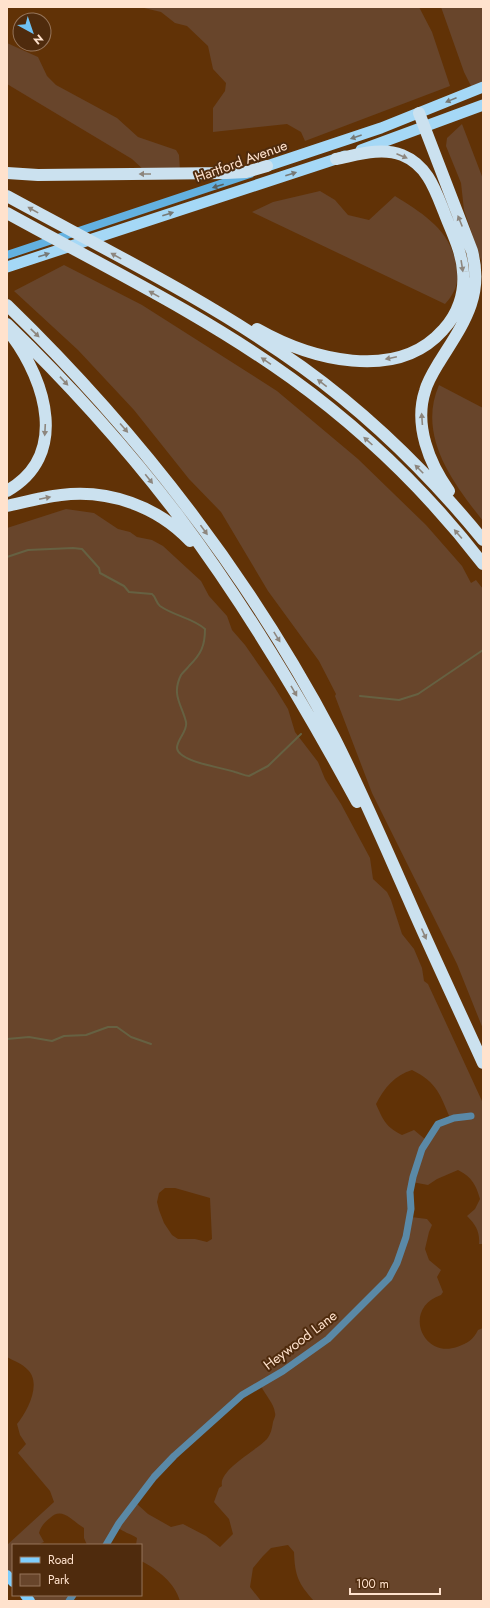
<svg xmlns="http://www.w3.org/2000/svg" width="490" height="1608" font-family="Jost,sans-serif">
  <style>
    .green { fill: #68452b; fill-rule: evenodd }
    .lines { fill: none; stroke-linecap: round; stroke-linejoin: round }
    .stream { stroke: #666142; stroke-width: 2 }
    .minor { stroke: #5a89a7; stroke-width: 7 }
    .secondary { stroke: #63b1e0; stroke-width: 8 }
    .primary { stroke: #7fcefe; stroke-width: 10 }
    .trunk { stroke: #a5d8f6; stroke-width: 11 }
    .motorway { stroke: #cbe1ef; stroke-width: 12 }
    .oneway { fill: #767976 }
    .oneway2 { fill: #8d867e }
    .oneway3 { fill: #576161 }
    .labels { text-anchor: middle; dominant-baseline: central; stroke-width: 4; stroke-linejoin: round; paint-order: stroke }
    .street-label { font-size: 14px; fill: #ffe2cd; stroke: #4f2b0d }
  </style>
  <rect width="100%" height="100%" fill="#613206"/>
  <path class="green" d="M140 7H419L432 32 450 86 305 141 301 132 287 124 213 132V108L225 91 226 83 213 69 208 46 187 26 175 23 161 12Z
    M441 7H483V84L472 88 464 72Z
    M7 43 38 57 47 76 56 85 117 118 138 137 176 150 179 155 180 171 146 172 132 159 7 84Z
    M462 124 483 179V274L481 260 464 210 461 183 446 146 447 138Z
    M320 191 335 200 348 215 369 220 395 196C422 213 451 230 456 265 459 282 457 290 445 304L252 212 273 202Z
    M64 265 142 305 277 391 358 459 426 525 462 566 471 583 476 580 483 589V1029L457 964 372 793 335 696 336 694 319 661 268 591 221 512 189 479 134 410 78 350 14 291Z
    M439 385 483 408V521C453 483 417 436 439 385Z
    M66 509 94 513 118 529 130 532 137 537 152 540 163 546 201 581 209 596 227 616 232 630 245 645 275 688 288 709 295 732 318 762 325 779 341 804 370 858 373 879 387 892 391 900 402 934 414 949 422 968 424 981 428 984 482 1101 483 1244H479C480 1232 476 1225 467 1216L475 1209 480 1199C476 1185 472 1177 458 1170L437 1179 428 1185 412 1182 411 1217 427 1219 432 1225 429 1232 425 1249 429 1260 441 1270 437 1277 443 1292 441 1295C402 1308 422 1359 457 1347 468 1343 473 1340 478 1330L483 1328V1601H314C298 1583 295 1576 294 1552L288 1545 271 1548 263 1556 253 1568 250 1587 261 1601H180C175 1583 157 1569 141 1561V1545H136L137 1538C131 1534 123 1532 117 1527L107 1545H87L84 1538V1528C72 1521 62 1506 50 1518 44 1523 41 1526 39 1533L44 1542 37 1545H13V1582L7 1576V1545L54 1502 50 1491 18 1453 26 1444 20 1435 17 1424C27 1412 42 1384 28 1370 23 1364 14 1361 7 1357V528ZM412 1070C438 1083 440 1095 451 1120L437 1126 426 1140 414 1130 402 1135C386 1127 383 1120 376 1104 384 1088 395 1075 412 1070ZM165 1188H175L210 1198 212 1239 207 1242 195 1239H178L172 1235 164 1223 159 1210 157 1202 159 1193ZM261 1386C265 1395 274 1403 275 1413 276 1416 274 1418 273 1422 272 1428 271 1434 267 1439 257 1450 218 1470 222 1486L219 1488 214 1502 229 1519 233 1534 220 1547 206 1536 183 1524 171 1527 148 1514 137 1504 173 1457 246 1394Z
    M24 1595H73L69 1601H29Z"/>
  <g class="lines">
    <path class="stream" d="M7 557 28 550 73 548 82 549 99 568 100 573 124 586 129 592 152 594C156 597 156 603 160 606 174 616 193 618 205 629 205 646 201 654 189 666 187 669 183 672 181 675 171 695 182 705 186 722 188 731 177 739 177 748 178 762 225 768 235 772 240 773 244 776 249 776L268 766 301 734
      M360 696 399 700 418 694 483 650
      M7 1039 29 1037 52 1041 64 1036 86 1035 108 1027H117L131 1037 151 1044"/>
    <path class="minor" d="M106 1545 119 1523 154 1477 174 1456 242 1395 283 1371 328 1339 389 1278 397 1263 406 1237 411 1209 410 1192 413 1177 422 1149 438 1124 454 1118 471 1116
      M69 1601 73 1595"/>
    <path class="secondary" d="M7 255 250 174"/>
    <path class="primary" d="M7 1575 13 1582
      M25 1595 30 1601"/>
    <path class="trunk" d="M361 150 483 105
      M267 166 381 128 483 87
      M7 267 345 156"/>
    <path class="motorway" d="M419 113 472 251C484 297 463 324 440 361 434 371 428 380 425 391 414 425 429 463 449 491
      M7 173 38 175 226 173 246 172 267 166
      M7 196C106 250 210 301 302 367 370 416 430 475 483 540
      M7 213C103 266 202 314 291 378 363 430 429 494 483 564
      M7 305C138 432 249 576 334 737 361 790 384 844 408 898 432 953 458 1008 483 1063
      M7 324C69 384 127 448 180 518 247 607 304 704 357 802
      M257 329C310 359 396 383 443 330 458 314 465 293 463 272 462 251 451 231 444 212 435 189 427 165 402 155 381 147 357 155 336 159
      M7 491C69 456 46 382 12 336
      M7 506C25 502 43 497 61 495 108 489 157 506 190 541"/>
  </g>
  <defs><path id="oneway-solid" d="M-6-.8H1V-3.2L6.5 0L1 3.2V.8H-6Z"/></defs>
  <g class="oneway">
    <use href="#oneway-solid" transform="translate(451 100) rotate(158)"/>
    <use href="#oneway-solid" transform="translate(356 137) rotate(161)"/>
    <use href="#oneway-solid" transform="translate(291 174) rotate(-18)"/>
    <use href="#oneway-solid" transform="translate(168 214) rotate(-18)"/>
    <use href="#oneway-solid" transform="translate(44 255) rotate(-18)"/>
  </g>
  <g class="oneway2">
    <use href="#oneway-solid" transform="translate(402 156) rotate(23)"/>
    <use href="#oneway-solid" transform="translate(145 174) rotate(180)"/>
    <use href="#oneway-solid" transform="translate(33 210) rotate(-151)"/>
    <use href="#oneway-solid" transform="translate(460 221) rotate(-112)"/>
    <use href="#oneway-solid" transform="translate(116 256) rotate(-151)"/>
    <use href="#oneway-solid" transform="translate(462 266) rotate(81)"/>
    <use href="#oneway-solid" transform="translate(154 294) rotate(-151)"/>
    <use href="#oneway-solid" transform="translate(35 333) rotate(44)"/>
    <use href="#oneway-solid" transform="translate(391 358) rotate(168)"/>
    <use href="#oneway-solid" transform="translate(266 361) rotate(-146)"/>
    <use href="#oneway-solid" transform="translate(64 381) rotate(47)"/>
    <use href="#oneway-solid" transform="translate(322 383) rotate(-142)"/>
    <use href="#oneway-solid" transform="translate(422 419) rotate(-94)"/>
    <use href="#oneway-solid" transform="translate(124 428) rotate(49)"/>
    <use href="#oneway-solid" transform="translate(45 430) rotate(93)"/>
    <use href="#oneway-solid" transform="translate(368 441) rotate(-138)"/>
    <use href="#oneway-solid" transform="translate(419 469) rotate(-135)"/>
    <use href="#oneway-solid" transform="translate(149 479) rotate(51)"/>
    <use href="#oneway-solid" transform="translate(45 498) rotate(-12)"/>
    <use href="#oneway-solid" transform="translate(204 530) rotate(54)"/>
    <use href="#oneway-solid" transform="translate(458 534) rotate(-131)"/>
    <use href="#oneway-solid" transform="translate(277 637) rotate(58)"/>
    <use href="#oneway-solid" transform="translate(294 691) rotate(60)"/>
    <use href="#oneway-solid" transform="translate(424 934) rotate(66)"/>
  </g>
  <use class="oneway3" href="#oneway-solid" transform="translate(218 186) rotate(162)"/>
  <g class="labels">
    <g class="street-label">
      <text transform="translate(241 161) rotate(-20)">Hartford Avenue</text>
      <text transform="translate(300 1340) rotate(-37)">Heywood Lane</text>
    </g>
  </g>
  <rect width="490" height="1608" fill="none" stroke="#ffe2cd" stroke-width="16"/>
  <rect x="12" y="1544" width="130" height="52" fill="#4f2b0d" stroke="#95745a"/>
  <rect x="20" y="1557" width="20" height="6" fill="#7fcefe" stroke="#95745a"/>
  <text x="48" y="1564" font-size="12" fill="#ffe2cd">Road</text>
  <rect x="20" y="1574" width="20" height="12" fill="#68452b" stroke="#95745a"/>
  <text x="48" y="1584" font-size="12" fill="#ffe2cd">Park</text>
  <g transform="translate(32 32) rotate(140)"><circle r="19" fill="#4f2b0d" stroke="#95745a"/>
  <path d="M0-3L7 15L0 10L-7 15Z" fill="#6fc2f4"/>
  <text y="-6" font-size="11" font-weight="bold" text-anchor="middle" fill="#ffe2cd">N</text>
  </g>
  <path d="M350 1588v6h90v-6" fill="none" stroke="#ffe2cd" stroke-width="2"/>
  <text x="356" y="1588" font-size="12" fill="#ffe2cd" stroke="#4f2b0d" stroke-width="3" paint-order="stroke">100 m</text>
</svg>
